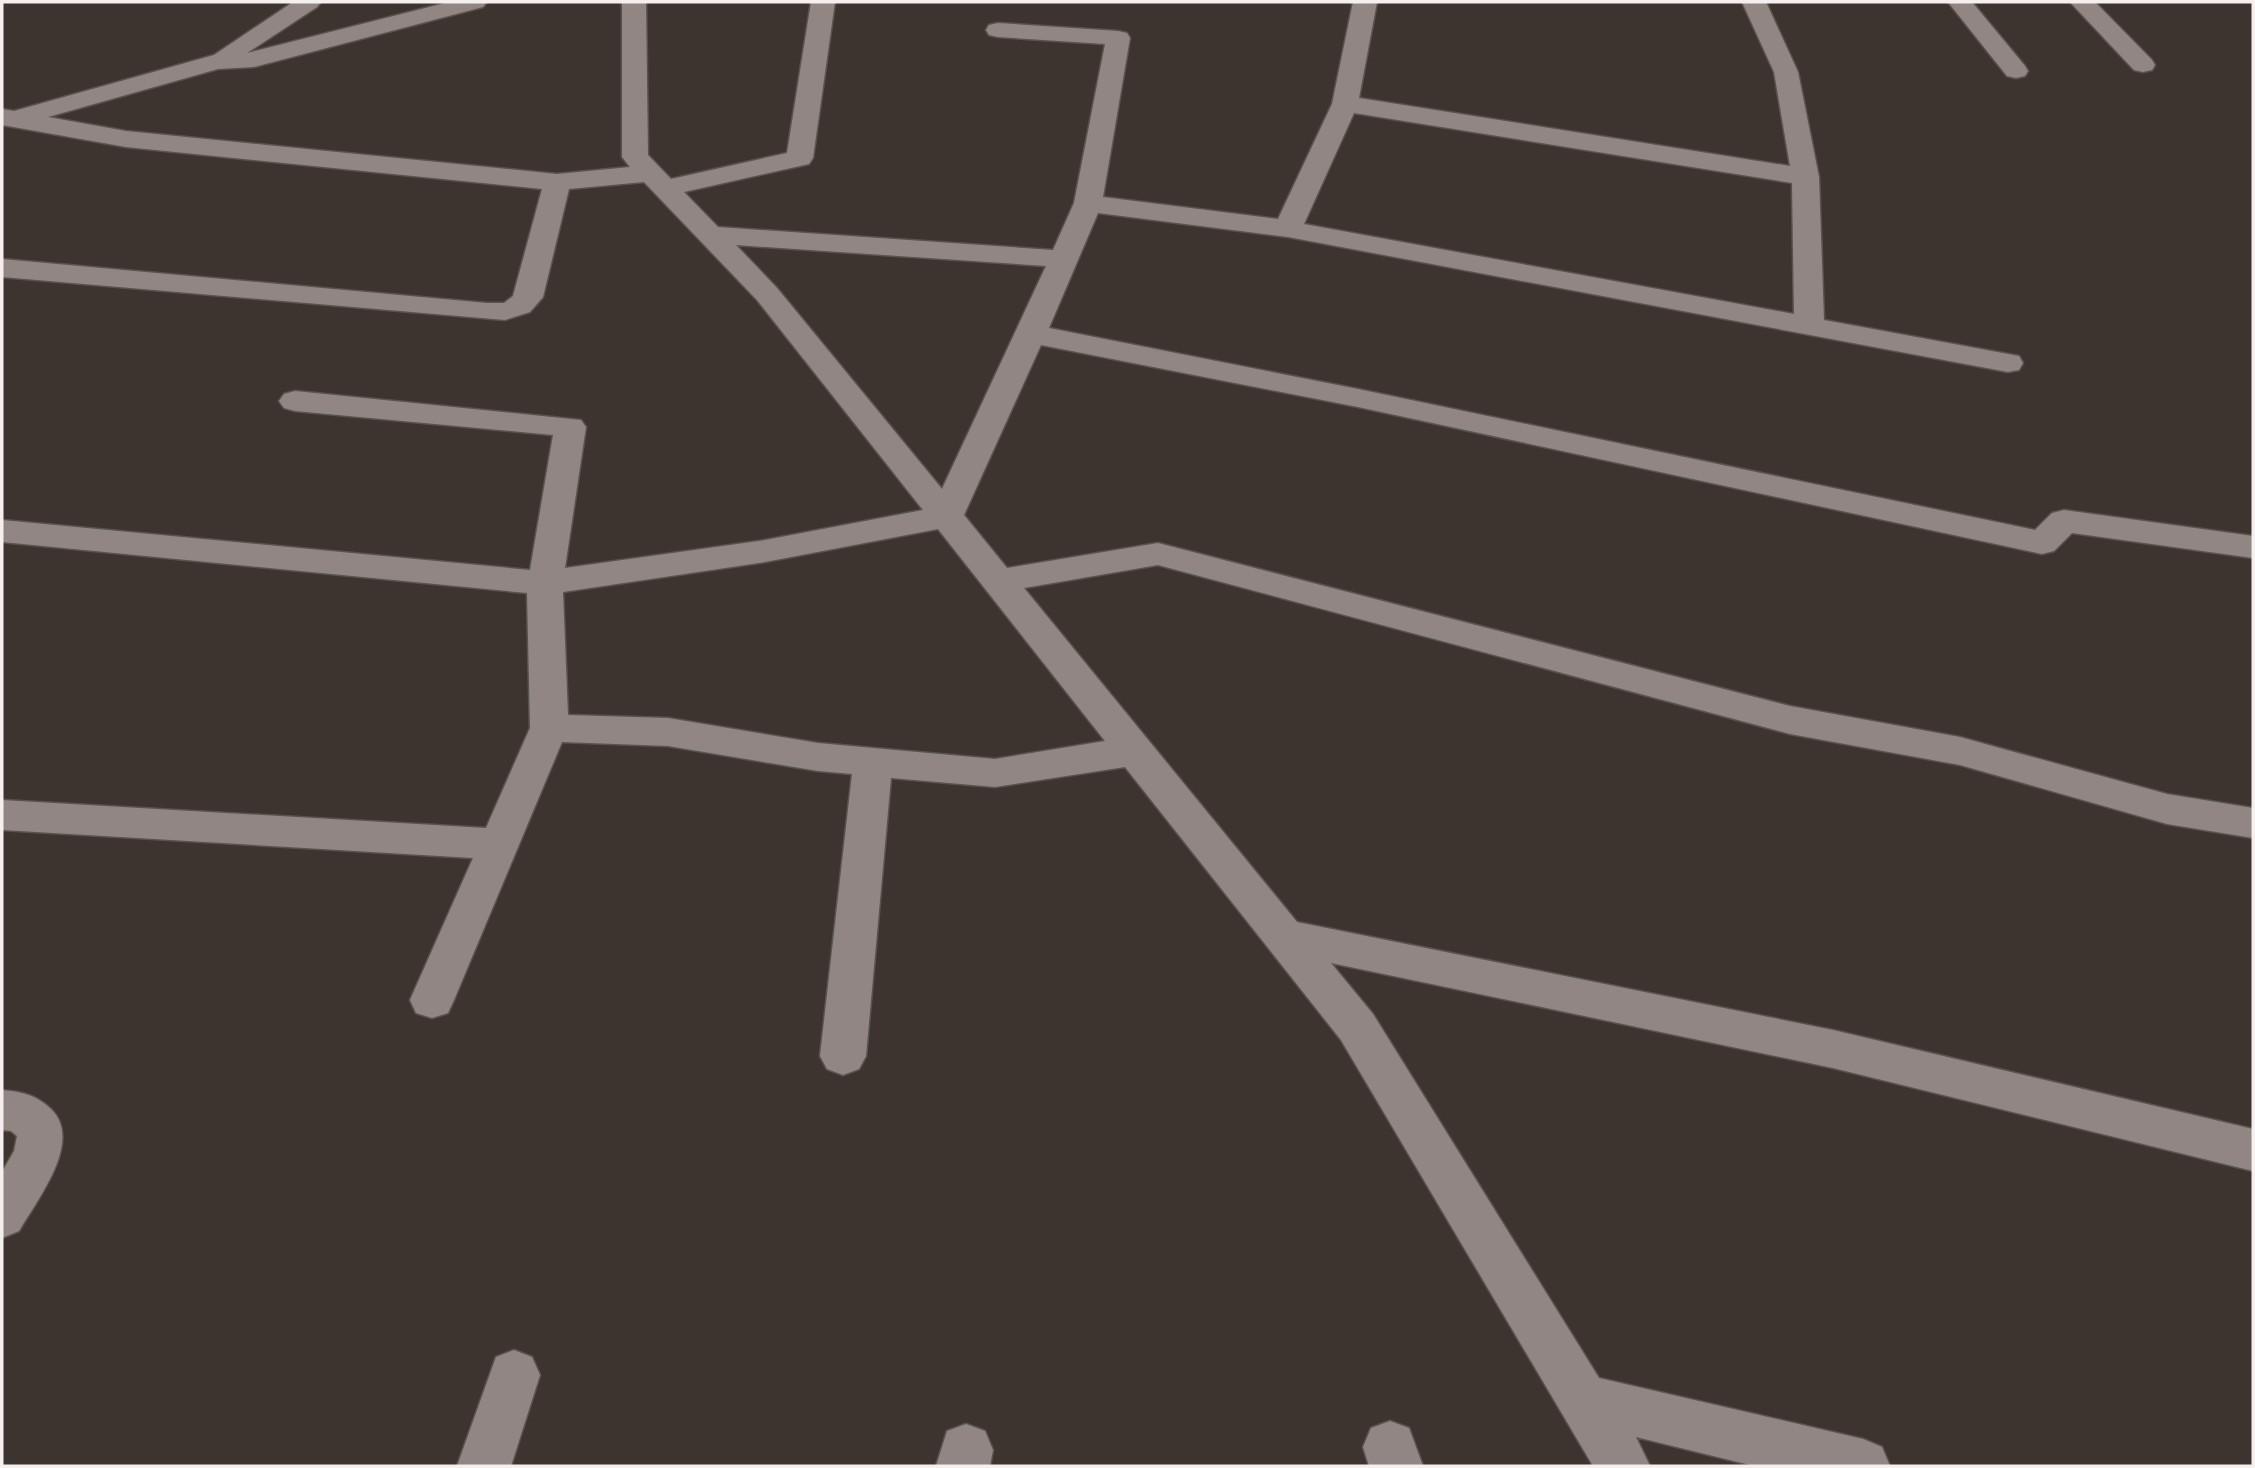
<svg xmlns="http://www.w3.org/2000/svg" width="2255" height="1468" font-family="Merriweather,serif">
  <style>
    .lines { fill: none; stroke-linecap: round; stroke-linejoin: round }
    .street-casing { stroke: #5a524f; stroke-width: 3 }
    .street { fill: #918683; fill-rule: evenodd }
  </style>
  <rect width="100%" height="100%" fill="#3d3430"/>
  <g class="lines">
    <g class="street-casing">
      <path id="street" d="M293 2H321L317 7 247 53 449 2H487L483 7 254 67 218 69 48 117 126 131 557 174 630 167 622 157V2H646L648 155 671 179 787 153 811 2H835L813 158 809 164 684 192 718 227 1053 250 1074 203 1105 44 998 37 989 35 986 30 989 25 998 23 1118 31 1127 33 1130 38 1103 197 1278 219 1332 104 1353 2H1377L1359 98 1790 166 1774 72 1742 2H1766L1798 72 1819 177 1824 320 2019 356 2023 363 2019 370 2008 372 1288 237 1098 213 1049 328 1358 389 2035 530 2052 513 2064 510 2253 536V558L2072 533 2054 551 2042 554 1358 407 1041 345 964 515 1007 568 1158 543 1790 706 1960 737 2167 794 2253 808V838L2167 824 1960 765 1790 734 1158 565 1024 588 1297 922 1833 1030 2253 1129V1171L1833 1068 1331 963 1373 1014 1599 1378 1863 1439 1882 1447 1890 1466H1754L1636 1437 1650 1466H1593L1341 1040 1125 767 995 787 891 778 866 1056 859 1069 843 1075 827 1069 820 1056 852 774 818 771 668 746 562 742 454 1000 448 1013 432 1018 416 1013 410 1000 473 858 2 830V800L486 828 530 728 527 593 2 542V520L530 570 553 435 295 411 284 408 279 401 284 394 295 391 581 420 586 427 565 568 765 540 923 510 757 300 644 182 569 189 543 297 530 312 505 320 2 277V259L487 303H504L513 296 542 189 126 147 2 125V109L14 111 214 55ZM1354 113 1792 183 1794 314 1304 224ZM736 245 1046 266 942 489 777 288ZM938 529 1105 741 995 759 818 743 668 718 568 715 563 592 765 562Z
        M1948 2H1972L2025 66 2028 71 2025 76 2016 78 2007 76Z
        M2070 2H2095L2152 60 2155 65 2152 70 2143 72 2134 70Z
        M2 1090C23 1092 36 1095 51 1109 84 1141 37 1200 19 1231L2 1238V1172L14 1151 17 1136 11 1131 2 1130Z
        M514 1350 532 1357 540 1375 511 1466H457L496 1357Z
        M1390 1421 1409 1428 1423 1466H1369L1363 1447 1371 1428Z
        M966 1424 985 1431 993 1450 990 1466H936L947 1431Z"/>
    </g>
    <use href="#street" class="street"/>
  </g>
  <rect width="2255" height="1468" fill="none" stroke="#f5efed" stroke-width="7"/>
</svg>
